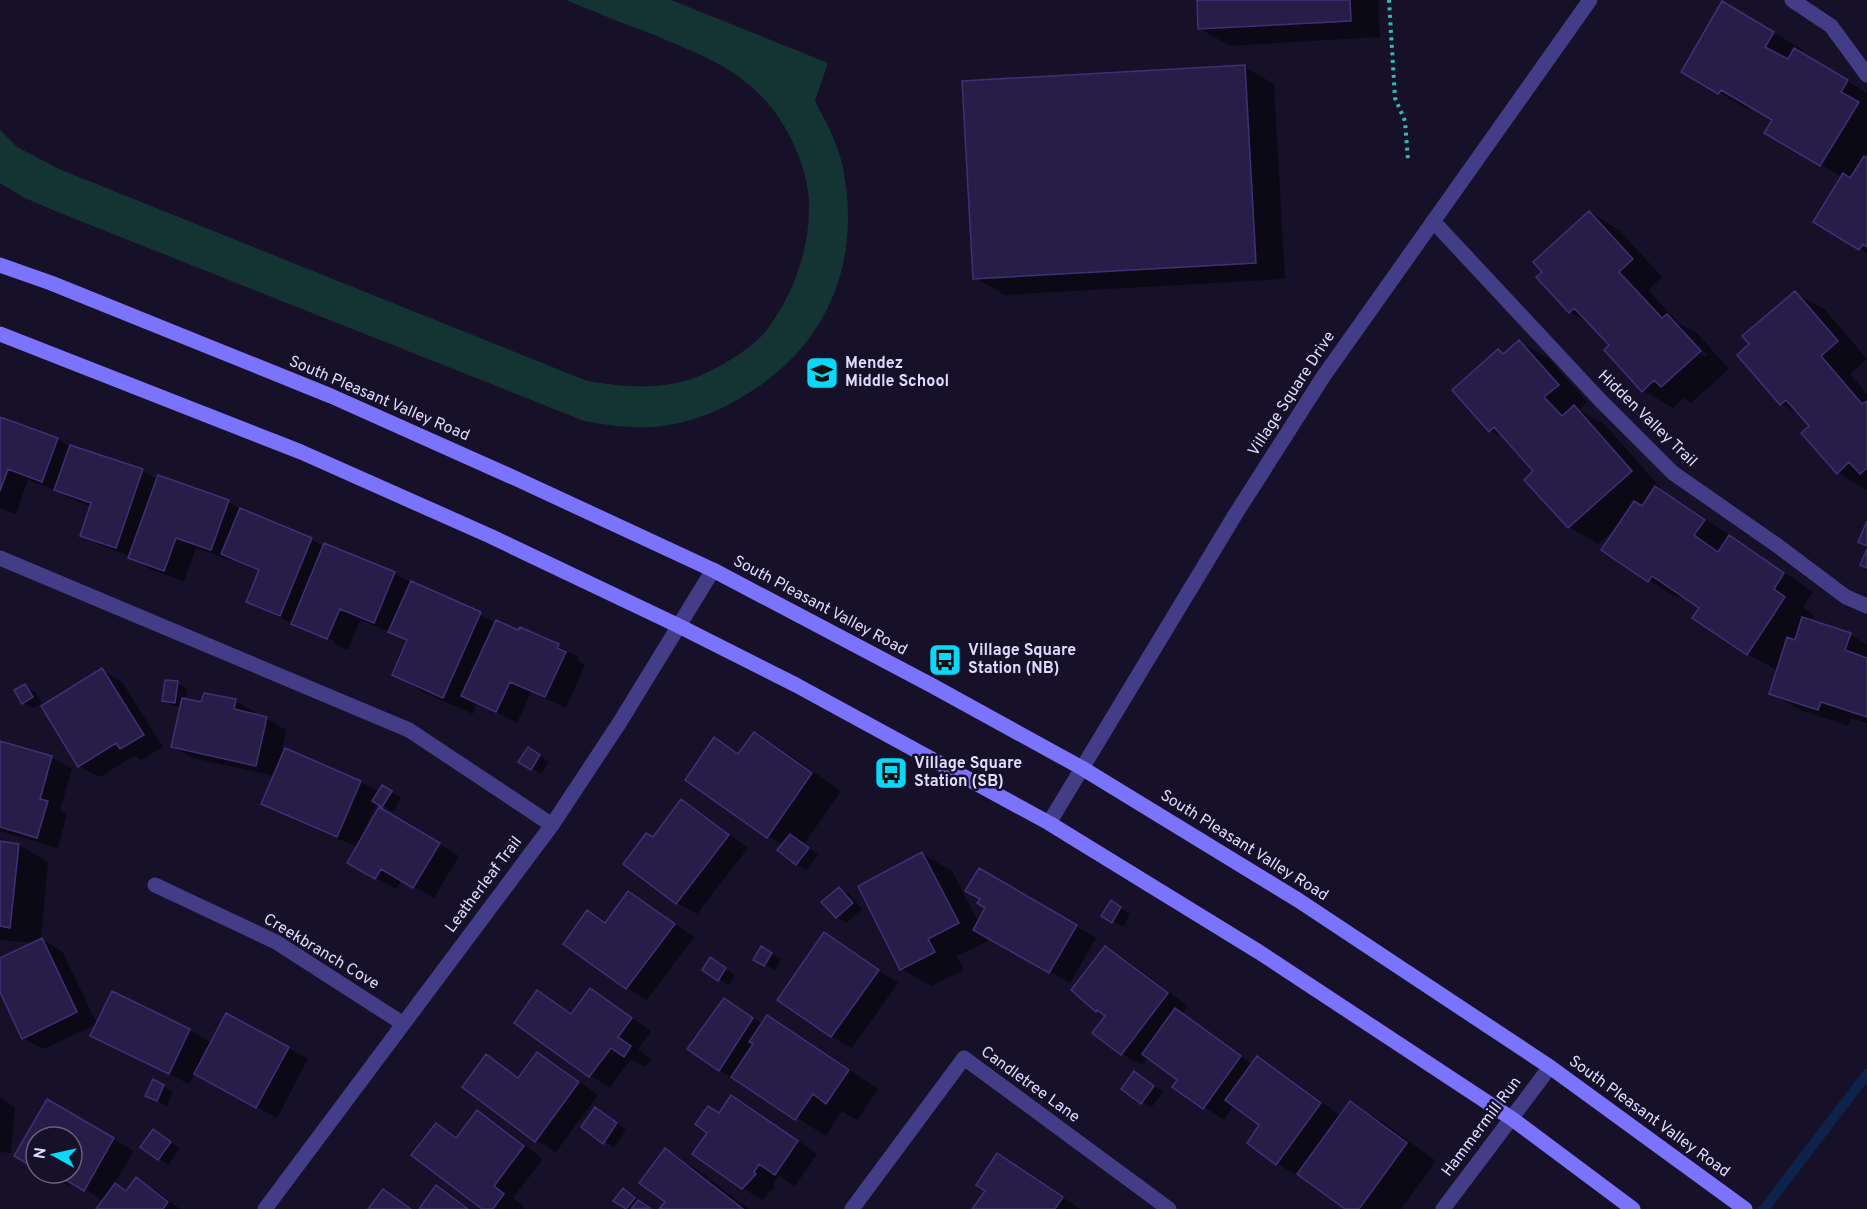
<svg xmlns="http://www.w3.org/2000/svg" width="1867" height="1209" font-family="Overpass,sans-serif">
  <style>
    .green { fill: #143333 }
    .shadow { fill: #0007; fill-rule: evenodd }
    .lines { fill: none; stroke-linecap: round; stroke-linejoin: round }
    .stream { stroke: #0e224b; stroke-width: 10 }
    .building { fill: #281d49; stroke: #403075; stroke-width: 1.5 }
    .path { stroke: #33b9b6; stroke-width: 4; stroke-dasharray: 3 4.5; stroke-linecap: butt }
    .service { stroke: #433d87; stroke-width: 15 }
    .minor { stroke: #433d87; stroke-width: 15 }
    .secondary { stroke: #7c73fc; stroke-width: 15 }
    .labels { text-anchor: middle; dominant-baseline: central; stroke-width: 5; stroke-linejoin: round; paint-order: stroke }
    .poi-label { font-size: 16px; font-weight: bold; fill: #dfdafe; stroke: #161129; text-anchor: start }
    .street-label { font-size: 16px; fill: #dfdafe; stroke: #161129 }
  </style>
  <rect width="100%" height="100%" fill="#161129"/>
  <path class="green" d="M566 0H671L828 63 815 101C826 122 838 144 843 168 862 263 827 348 742 397 716 413 683 425 652 427 629 428 607 425 584 421L55 211 25 198 0 183V130L17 147 59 169 587 381C624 387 663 391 699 376 721 367 751 349 766 331 793 296 810 249 809 204 809 168 786 120 760 95 731 65 692 51 654 35 625 24 595 12 566 0Z"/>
  <path class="shadow" d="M1198 0H1378L1380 37 1230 46 1200 29Z
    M1723 3 1803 50 1801 53 1867 93V154L1865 158 1867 159V253L1815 221 1842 177 1766 132 1774 120 1751 106 1749 110 1683 71Z
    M1244 67 1274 84 1285 279 1005 295 975 278Z
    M1590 212 1619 230 1662 277 1648 290 1678 323 1697 333 1729 369 1691 403 1683 398 1673 408 1643 390 1611 345 1592 325 1570 312ZM1677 328H1681L1707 355 1705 357Z
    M1795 293 1825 310 1867 359 1850 374 1867 394V490L1838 473 1811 426 1800 415 1781 403Z
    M1519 342 1549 359 1587 402 1579 410 1604 424 1661 488 1659 490 1685 505 1734 538 1733 539 1759 555 1813 592 1803 607 1814 615 1810 621 1850 635 1867 644V723L1851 718 1848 726 1800 710 1770 693 1778 671 1747 654 1701 607 1681 594 1678 598 1648 580 1615 530 1598 544 1569 527 1536 471 1509 441 1490 430 1498 351 1505 355Z
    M0 418 58 439 71 447 142 471 158 480 228 502 249 514 312 539 324 547 394 574 496 623 558 646 578 657 577 660 585 665 566 708 531 692 517 723 477 703 473 714 423 692 394 675 408 642 394 634 360 620 348 650 313 635 334 644 335 641 312 631V634L248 601 260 572 232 559V561L196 548 184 581 150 569 130 556 102 546 82 535 91 506 76 501 58 491 28 480 16 514 0 508Z
    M102 670 122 682 163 747 141 760 134 756 100 777 79 766Z
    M177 683 187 689 185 700 202 704 235 701 255 712V715L266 718 286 730 280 761 286 750 361 782 379 792 382 787 401 798 393 812 377 802 363 833 365 834 380 809 459 856 434 898 402 880 396 889 349 862 357 847 283 815 263 804 275 776 193 758 173 747 181 707 173 706 163 700Z
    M25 686 35 692 42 703 33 708 23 703Z
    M754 734 784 751 841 791 804 844 818 855 806 869 797 864 783 845 768 836 715 739 740 754Z
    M0 743 51 757 72 769 60 810 67 814 58 848 0 831Z
    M538 754 549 762 541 774 520 762Z
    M681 801 701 813 748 848 697 914 677 903 625 863 654 838Z
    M0 839 8 844 19 845 48 862 41 939 62 951 97 1024 44 1049 23 1038 0 989V960L34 943 0 940Z
    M922 854 952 871 979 923 987 908 982 898 979 870 1096 938 1070 983 985 935 988 941 957 956 964 970 931 986 902 969Z
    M840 888 849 894 862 909 846 923 837 917Z
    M628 893 694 937 647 1000 627 988 587 912 607 924Z
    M1111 902 1130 914 1123 927 1103 915Z
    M825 934 898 983 852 1048 831 1036Z
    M1105 947 1125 959 1188 1006 1182 1014 1237 1052 1234 1053 1254 1065 1257 1058 1277 1069 1341 1116 1350 1103 1380 1120 1436 1161 1401 1209H1348L1299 1173 1297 1175 1277 1164 1249 1143 1261 1125 1234 1105 1224 1120 1174 1087 1179 1079 1148 1057 1142 1065 1122 1054 1094 1033 1106 1016 1096 1010Z
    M761 948 781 959 775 970 755 959Z
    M720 965 735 975 729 985 704 970Z
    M590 990 610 1002 651 1031 638 1049 651 1059 645 1067 631 1059 610 1087 590 1076 537 992 572 1014Z
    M724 1000 763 1024 767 1017 797 1034 878 1089 857 1120 842 1111 826 1136 719 1070Z
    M189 1030 212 1043 288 1048 308 1059 277 1118 195 1073 189 1084 92 1036Z
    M538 1054 558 1065 598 1095 556 1152 536 1140 486 1056 520 1078Z
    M1135 1073 1163 1092 1151 1108 1142 1102Z
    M163 1086 173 1091 167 1106 147 1095Z
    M732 1097 752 1108 817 1154 795 1186 779 1176 773 1185 775 1186 763 1200 742 1188 709 1132Z
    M0 1098 15 1107 11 1153 0 1152Z
    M48 1101 134 1151 114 1184 127 1192 137 1179 157 1191 180 1209H98L104 1201 72 1182 70 1186 46 1173H72V1137H36V1167L16 1156Z
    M478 1112 498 1124 543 1159 513 1198 524 1206 522 1209H485L436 1125 458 1138Z
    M606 1115 626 1130 614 1148 583 1127Z
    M164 1137 180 1149 168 1165 159 1159Z
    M665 1150 695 1168 749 1209H661L667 1202Z
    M998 1155 1018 1167 1080 1209H974L987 1191Z
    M436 1187 456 1199 470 1209H421Z
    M623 1190 633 1196 650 1209H627L615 1201Z
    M383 1191 403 1202 413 1209H370Z"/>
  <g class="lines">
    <path class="stream" d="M1764 1209 1867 1074"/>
  </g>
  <path class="building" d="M1197 0H1350L1351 21 1198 29Z
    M1722 1 1774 32 1765 47 1788 59 1794 48 1848 80 1841 92 1859 102 1820 166 1764 133 1772 120 1721 90 1718 94 1681 72Z
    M1245 65 1256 263 973 279 962 81Z
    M1864 156 1867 158V247L1863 244 1859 250 1813 222 1843 173 1850 178Z
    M1589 211 1633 259 1619 272 1662 318 1667 314 1701 351 1661 387 1654 380 1642 392 1604 350 1609 345 1574 308 1569 313 1536 277 1542 272 1533 262Z
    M1795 291 1838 341 1821 356 1862 404 1867 401V468L1860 474 1849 462 1837 474 1801 433 1809 426 1786 400 1780 405 1737 355 1749 344 1742 336Z
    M1519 340 1559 385 1544 397 1562 416 1574 405 1632 471 1568 528 1524 480 1533 471 1494 427 1489 432 1452 390 1498 349 1503 354Z
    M0 417 58 438 42 482 8 469 0 491Z
    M70 445 143 469 116 548 80 536 91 503 54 490Z
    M158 475 229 500 211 550 176 538 164 571 128 558Z
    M1655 486 1705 520 1694 535 1718 552 1729 535 1784 573 1774 589 1785 597 1747 655 1692 618 1699 608 1652 576 1648 582 1601 550 1634 501 1642 506Z
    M240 508 312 538 280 616 246 602 259 570 221 554Z
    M1867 521V546L1858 542Z
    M324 543 395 572 374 623 340 609 327 639 291 624Z
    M1867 549V568L1860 565Z
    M411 581 481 612 443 698 392 675 407 640 388 632Z
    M1802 617 1851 633 1845 650 1867 658V717L1821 702 1818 710 1769 694 1787 637 1795 640Z
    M496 620 518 630 520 627 559 644 557 648 566 652 545 697 510 682 496 712 461 696Z
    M102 668 144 735 120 749 116 743 78 767 41 706Z
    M165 680 178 681 175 703 162 701Z
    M25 684 33 697 22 704 14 690Z
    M204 693 236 699 234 709 267 717 256 766 171 747 182 698 201 702Z
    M754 732 812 773 767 838 685 780 714 737 738 754Z
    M0 741 52 756 40 799 48 801 37 838 0 827Z
    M528 747 540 755 531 770 518 762Z
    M285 748 361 781 337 837 261 804Z
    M382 785 392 791 382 807 372 801Z
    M681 799 729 835 676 904 623 864 646 833 653 837Z
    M379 807 440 843 413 888 381 869 375 879 347 863Z
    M790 834 809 848 796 865 777 850Z
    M0 841 19 844 10 928 0 926Z
    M922 852 959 923 928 939 935 952 900 970 858 886Z
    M979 868 1077 925 1049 973 973 930 985 908 977 903 980 899 965 891Z
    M839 887 853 903 836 918 821 902Z
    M628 891 675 924 626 989 563 944 587 910 605 923Z
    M1111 900 1121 907 1112 923 1101 916Z
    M824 932 879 970 831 1037 777 1000Z
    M42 938 77 1012 22 1039 0 992V958Z
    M761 946 772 953 764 966 753 960Z
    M1105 946 1168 993 1121 1055 1092 1033 1105 1016 1097 1010 1096 1012 1071 990Z
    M710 957 726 968 718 981 702 970Z
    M590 988 632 1018 618 1037 631 1046 624 1057 611 1048 589 1077 514 1023 537 990 571 1014Z
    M112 991 190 1029 169 1074 90 1036Z
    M724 998 753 1018 719 1071 687 1049Z
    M1175 1008 1241 1056 1203 1109 1172 1087 1177 1080 1142 1054Z
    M226 1013 289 1047 256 1108 194 1074Z
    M767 1015 849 1070 826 1104 813 1094 795 1120 731 1077 753 1044 749 1042Z
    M537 1052 579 1082 535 1142 462 1087 486 1054 518 1078Z
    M1257 1056 1321 1103 1276 1165 1247 1143 1259 1125 1225 1100Z
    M1134 1071 1154 1086 1141 1104 1121 1089Z
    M153 1079 164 1085 157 1101 145 1096Z
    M731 1095 798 1141 775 1175 759 1164 754 1172 756 1174 742 1189 692 1154 707 1133 695 1124 708 1106 719 1113Z
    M47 1099 114 1138 84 1191 54 1173H72V1137H36V1169L14 1156Z
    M1350 1101 1407 1143 1359 1209H1345L1297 1174Z
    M595 1107 617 1123 603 1144 581 1127Z
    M477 1110 524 1146 494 1186 504 1194 493 1209H482L411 1155 436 1123 456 1138Z
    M153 1129 171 1142 158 1160 140 1147Z
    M665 1148 743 1209H659L665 1202 639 1183Z
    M997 1153 1063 1197 1055 1209H972L985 1191 976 1185Z
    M136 1177 168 1202 163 1209H96L115 1183 126 1191Z
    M436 1185 468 1209H419Z
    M623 1188 635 1198 626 1209 613 1201Z
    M383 1189 411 1209H368Z
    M638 1200 650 1208 631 1209Z"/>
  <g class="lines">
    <path class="path" d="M1389 0 1395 98 1405 121 1408 160"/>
    <path class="service" d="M0 558 409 730 552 825"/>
    <path class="minor" d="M1792 0 1831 26 1867 75
      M1433 221 1600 400 1673 473 1778 546 1846 597 1867 606
      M1049 823 1235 515 1323 377 1590 0
      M155 885 276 942 402 1023
      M265 1209 552 825 620 722 713 570
      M852 1209 964 1058 1169 1209
      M1443 1209 1550 1067"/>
    <path class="secondary" d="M0 265 51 283 331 396 519 480 713 570 931 685 1082 768 1298 900 1550 1067 1745 1209
      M0 334 301 452 490 536 679 626 796 685 1049 823 1259 952 1511 1118 1633 1209"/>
  </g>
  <defs>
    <g id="school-square" transform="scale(1.725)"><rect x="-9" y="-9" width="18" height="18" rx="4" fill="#0bd8f9" stroke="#161129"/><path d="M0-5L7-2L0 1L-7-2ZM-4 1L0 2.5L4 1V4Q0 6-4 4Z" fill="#111"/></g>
    <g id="bus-square" transform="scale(1.725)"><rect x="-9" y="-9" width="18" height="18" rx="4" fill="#0bd8f9" stroke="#161129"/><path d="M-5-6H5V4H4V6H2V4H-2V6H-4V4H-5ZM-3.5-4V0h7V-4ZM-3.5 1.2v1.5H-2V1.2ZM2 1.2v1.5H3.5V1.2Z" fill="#111"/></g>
  </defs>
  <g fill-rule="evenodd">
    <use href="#school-square" x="822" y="373"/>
    <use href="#bus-square" x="945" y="660"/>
    <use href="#bus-square" x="891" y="773"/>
  </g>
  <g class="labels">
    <g class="poi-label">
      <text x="845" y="364">Mendez<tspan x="845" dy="18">Middle School</tspan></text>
      <text x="968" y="651">Village Square<tspan x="968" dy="18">Station (NB)</tspan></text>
      <text x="914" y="764">Village Square<tspan x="914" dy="18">Station (SB)</tspan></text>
    </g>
    <g class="street-label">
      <text transform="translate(1292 394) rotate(-57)">Village Square Drive</text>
      <text transform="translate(379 399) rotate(23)">South Pleasant Valley Road</text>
      <text transform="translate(1647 419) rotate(44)">Hidden Valley Trail</text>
      <text transform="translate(820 606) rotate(28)">South Pleasant Valley Road</text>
      <text transform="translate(1244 846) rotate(32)">South Pleasant Valley Road</text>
      <text transform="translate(484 885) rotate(-53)">Leatherleaf Trail</text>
      <text transform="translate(321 952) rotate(31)">Creekbranch Cove</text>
      <text transform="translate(1030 1085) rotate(36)">Candletree Lane</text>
      <text transform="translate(1649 1117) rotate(36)">South Pleasant Valley Road</text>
      <text transform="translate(1482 1127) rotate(-53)">Hammermill Run</text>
    </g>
  </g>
  <g transform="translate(54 1155) rotate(278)"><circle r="28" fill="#161129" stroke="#66617e" stroke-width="1.5"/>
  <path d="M0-4.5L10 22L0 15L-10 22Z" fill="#0bd8f9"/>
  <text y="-9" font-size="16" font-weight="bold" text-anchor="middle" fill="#dfdafe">N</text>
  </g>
</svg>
